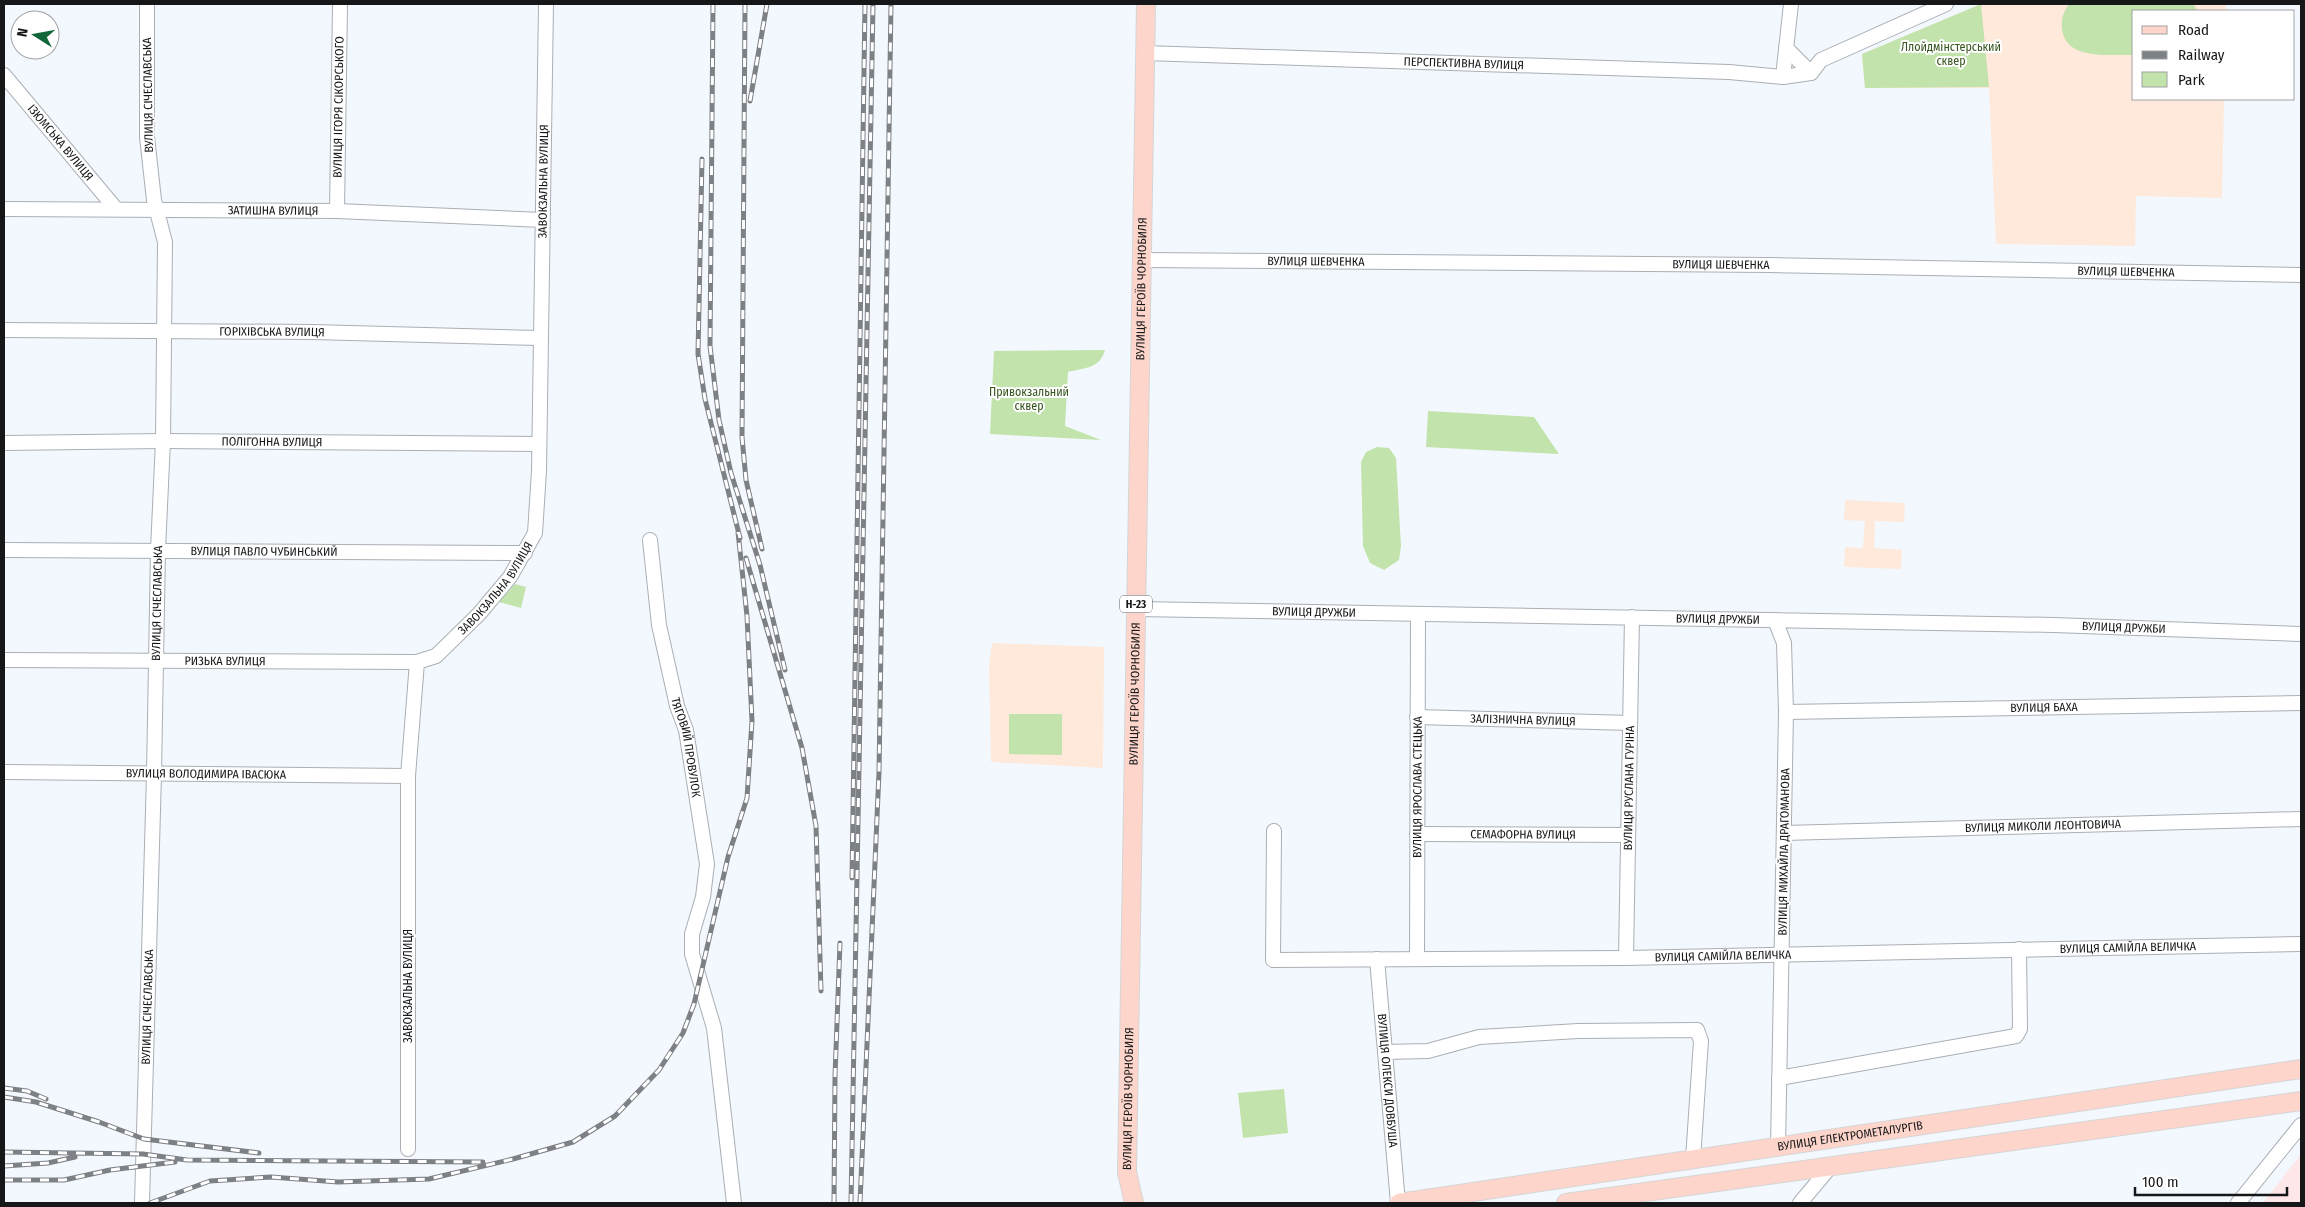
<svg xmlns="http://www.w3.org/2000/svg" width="2305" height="1207" font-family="'Fira Sans Condensed',sans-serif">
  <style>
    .education { fill: #fee9da }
    .medical { fill: #fde7e9 }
    .green { fill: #c2e3ab }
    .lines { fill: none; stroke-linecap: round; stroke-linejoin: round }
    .minor-casing { stroke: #aaafb5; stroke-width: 16 }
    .major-casing { stroke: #d5d5d6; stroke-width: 20 }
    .minor { stroke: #fff; stroke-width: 14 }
    .major { stroke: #fed5ca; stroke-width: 18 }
    .rail-casing { stroke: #7d8084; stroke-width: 5 }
    .rail { stroke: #fff; stroke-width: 3; stroke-dasharray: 9; stroke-linecap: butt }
    .labels { text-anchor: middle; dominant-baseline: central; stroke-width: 4; stroke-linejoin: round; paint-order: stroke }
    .shield { fill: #fff; stroke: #5b5d5e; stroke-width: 1 }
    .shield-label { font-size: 11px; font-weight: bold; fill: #151719 }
    .park-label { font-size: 12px; fill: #36541d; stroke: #fff }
    .street-label { font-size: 12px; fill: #151719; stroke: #fff }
  </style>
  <rect width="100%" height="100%" fill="#f3f8fe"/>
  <path class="education" d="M1982 4H2226V11H2134V99H2224L2222 198 2136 196 2135 246 1996 244 1989 88H1865L1862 54Z
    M1845 500 1905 503 1904 522 1875 521 1874 548 1902 550 1901 569 1844 567 1845 547 1863 548 1865 521 1844 520Z
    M992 643 1104 647 1103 768 991 762 989 665Z"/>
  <path class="medical" d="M2301 1154V1203H2263Z"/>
  <path class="green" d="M1981 4 1989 87 1865 88 1862 54Z
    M2069 4H2193L2198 11H2134V55C2110 54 2067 61 2062 30 2061 19 2063 12 2069 4Z
    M1105 350C1100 369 1083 368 1068 372L1065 426 1101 440 990 434 994 351Z
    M1428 411 1534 417 1559 454 1426 447Z
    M1377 447 1389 448 1396 458 1401 546 1399 560 1384 570 1370 563 1363 546 1361 462 1366 452Z
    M515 584 526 587 521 608 499 602Z
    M1009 714H1062V755L1009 754Z
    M1284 1089 1288 1133 1243 1138 1238 1093Z"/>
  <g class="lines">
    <g class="minor-casing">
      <g id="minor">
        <path d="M1786 48 1811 73"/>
        <path id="s1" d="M1145 53 1729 72 1783 77 1811 73 1821 60 1946 4"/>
        <path id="s2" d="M4 75 116 209"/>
        <path d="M1783 77 1791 4"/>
        <path id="s3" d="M4 209 337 211 542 220"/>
        <path id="s4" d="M337 211 340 4"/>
        <path id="s5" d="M1141 260 1769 265 2301 275"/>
        <path id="s6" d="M4 330 312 332 539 338"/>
        <path id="s7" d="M4 443 163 441 539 444"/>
        <path id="s8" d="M650 540 659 625 677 706 686 730 707 864 703 897 692 934V954L714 1028 734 1203"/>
        <path id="s9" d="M4 550 525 553"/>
        <path id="s10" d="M1136 609 2054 625 2301 634"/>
        <path d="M1775 620 1784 643 1786 712 1778 1147"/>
        <path id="s11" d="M4 660 417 662"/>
        <path id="s12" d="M1786 712 2301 703"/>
        <path id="s13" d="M1417 717 1630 723"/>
        <path id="s14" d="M4 772 408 776"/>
        <path id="s15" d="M1274 831 1273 960 1626 958 2301 944"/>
        <path id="s16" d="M1784 833 2301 819"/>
        <path id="s17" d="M1417 834 1628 835"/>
        <path id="s18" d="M1626 958 1632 617"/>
        <path id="s19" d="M1377 959 1398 1203"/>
        <path id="s20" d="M1417 959 1418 614"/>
        <path d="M1385 1052 1428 1051 1479 1037 1578 1031 1697 1030 1701 1041 1693 1159"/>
        <path d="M1779 1078 2016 1036 2020 1029 2019 949"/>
        <path id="s21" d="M408 1149V776L417 662 436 656 479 614 510 577 535 533 539 471 546 4"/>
        <path id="s22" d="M142 1203 154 774 158 550 163 441 165 242 154 200 147 137V4"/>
        <path d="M1800 1203 1831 1166"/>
        <path d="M2238 1203 2301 1125"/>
      </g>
    </g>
    <g class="major-casing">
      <g id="major">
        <path id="s23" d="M1134 1203 1127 1172 1146 4"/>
        <path id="s24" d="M1399 1203 2301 1069"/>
        <path d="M1566 1203 2301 1101"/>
      </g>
    </g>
    <use href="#minor" class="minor"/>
    <use href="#major" class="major"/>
    <g class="rail-casing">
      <path id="rail" d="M713 4 710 346 719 420 731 473 760 565 785 670
        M745 4 742 437 746 480 762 549
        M750 101 767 4
        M702 159 698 354 705 399 740 538
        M746 558 802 748 816 826 821 991
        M852 878 865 4
        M4 1088 27 1091 46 1099
        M4 1097 36 1102 99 1122 144 1139 259 1153
        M4 1152 143 1154 187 1160 483 1162
        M4 1166 48 1163 75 1157
        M4 1180H64L110 1170 175 1162
        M150 1203 210 1181 271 1177 338 1182 429 1179 513 1159 573 1142 615 1116 659 1070 683 1033 694 1004 728 857 747 798 752 721 747 616 738 532
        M834 1203 835 1076 840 943
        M851 1203 873 4
        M860 1203 879 772 891 4"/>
    </g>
    <use href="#rail" class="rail"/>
  </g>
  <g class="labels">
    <rect class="shield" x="1120" y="595.5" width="32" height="17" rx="4"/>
    <g class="shield-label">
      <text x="1136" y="604">Н-23</text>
    </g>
    <g class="park-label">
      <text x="1951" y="47">Ллойдмінстерський<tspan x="1951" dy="14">сквер</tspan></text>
      <text x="1029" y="392">Привокзальний<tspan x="1029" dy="14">сквер</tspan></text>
    </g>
    <g class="street-label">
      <text stroke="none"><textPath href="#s1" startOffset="319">ПЕРСПЕКТИВНА ВУЛИЦЯ</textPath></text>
      <text transform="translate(148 95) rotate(-91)">ВУЛИЦЯ СІЧЕСЛАВСЬКА</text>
      <text stroke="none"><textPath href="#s4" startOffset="104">ВУЛИЦЯ ІГОРЯ СІКОРСЬКОГО</textPath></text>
      <text stroke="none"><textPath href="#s2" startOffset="88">ІЗЮМСЬКА ВУЛИЦЯ</textPath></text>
      <text stroke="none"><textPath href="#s21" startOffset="1018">ЗАВОКЗАЛЬНА ВУЛИЦЯ</textPath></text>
      <text stroke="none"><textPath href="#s3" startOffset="269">ЗАТИШНА ВУЛИЦЯ</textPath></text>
      <text stroke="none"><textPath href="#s5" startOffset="175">ВУЛИЦЯ ШЕВЧЕНКА</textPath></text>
      <text stroke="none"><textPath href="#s5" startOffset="580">ВУЛИЦЯ ШЕВЧЕНКА</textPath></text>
      <text stroke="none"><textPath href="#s5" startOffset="985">ВУЛИЦЯ ШЕВЧЕНКА</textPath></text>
      <text stroke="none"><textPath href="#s23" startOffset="915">ВУЛИЦЯ ГЕРОЇВ ЧОРНОБИЛЯ</textPath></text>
      <text stroke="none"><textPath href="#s6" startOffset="268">ГОРІХІВСЬКА ВУЛИЦЯ</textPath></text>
      <text stroke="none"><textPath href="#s7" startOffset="268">ПОЛІГОННА ВУЛИЦЯ</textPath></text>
      <text stroke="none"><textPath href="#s9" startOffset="260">ВУЛИЦЯ ПАВЛО ЧУБИНСЬКИЙ</textPath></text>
      <text stroke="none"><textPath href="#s21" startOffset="598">ЗАВОКЗАЛЬНА ВУЛИЦЯ</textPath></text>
      <text stroke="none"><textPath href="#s22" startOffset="600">ВУЛИЦЯ СІЧЕСЛАВСЬКА</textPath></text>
      <text stroke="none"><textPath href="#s10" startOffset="178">ВУЛИЦЯ ДРУЖБИ</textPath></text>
      <text stroke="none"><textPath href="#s10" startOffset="582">ВУЛИЦЯ ДРУЖБИ</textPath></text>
      <text stroke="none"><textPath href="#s10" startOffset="988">ВУЛИЦЯ ДРУЖБИ</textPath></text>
      <text stroke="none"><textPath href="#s11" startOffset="221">РИЗЬКА ВУЛИЦЯ</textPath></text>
      <text stroke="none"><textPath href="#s23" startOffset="510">ВУЛИЦЯ ГЕРОЇВ ЧОРНОБИЛЯ</textPath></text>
      <text stroke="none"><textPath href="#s12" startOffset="258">ВУЛИЦЯ БАХА</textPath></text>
      <text stroke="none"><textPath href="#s13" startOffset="106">ЗАЛІЗНИЧНА ВУЛИЦЯ</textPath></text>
      <text stroke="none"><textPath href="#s8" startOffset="211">ТЯГОВИЙ ПРОВУЛОК</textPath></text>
      <text stroke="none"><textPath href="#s14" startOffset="202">ВУЛИЦЯ ВОЛОДИМИРА ІВАСЮКА</textPath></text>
      <text stroke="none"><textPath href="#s20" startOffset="172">ВУЛИЦЯ ЯРОСЛАВА СТЕЦЬКА</textPath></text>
      <text stroke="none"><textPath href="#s18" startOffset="170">ВУЛИЦЯ РУСЛАНА ГУРІНА</textPath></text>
      <text stroke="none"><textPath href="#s16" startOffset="259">ВУЛИЦЯ МИКОЛИ ЛЕОНТОВИЧА</textPath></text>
      <text stroke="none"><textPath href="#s17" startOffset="106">СЕМАФОРНА ВУЛИЦЯ</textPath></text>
      <text transform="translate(1784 852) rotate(-89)">ВУЛИЦЯ МИХАЙЛА ДРАГОМАНОВА</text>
      <text stroke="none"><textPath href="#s15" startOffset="984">ВУЛИЦЯ САМІЙЛА ВЕЛИЧКА</textPath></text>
      <text stroke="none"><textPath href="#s15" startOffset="579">ВУЛИЦЯ САМІЙЛА ВЕЛИЧКА</textPath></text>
      <text transform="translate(408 986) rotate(-90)">ЗАВОКЗАЛЬНА ВУЛИЦЯ</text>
      <text stroke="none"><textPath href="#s22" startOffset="196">ВУЛИЦЯ СІЧЕСЛАВСЬКА</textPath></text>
      <text stroke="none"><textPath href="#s19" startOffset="122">ВУЛИЦЯ ОЛЕКСИ ДОВБУША</textPath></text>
      <text stroke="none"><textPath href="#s23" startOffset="105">ВУЛИЦЯ ГЕРОЇВ ЧОРНОБИЛЯ</textPath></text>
      <text stroke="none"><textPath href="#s24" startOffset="456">ВУЛИЦЯ ЕЛЕКТРОМЕТАЛУРГІВ</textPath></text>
    </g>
  </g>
  <rect width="2305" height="1207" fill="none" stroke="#151719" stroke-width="10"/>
  <rect x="2132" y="10" width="162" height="90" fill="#ffffff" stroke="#a1a2a3"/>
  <rect x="2142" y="26" width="25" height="8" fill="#fed5ca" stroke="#a1a2a3"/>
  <text x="2178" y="35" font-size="15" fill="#151719">Road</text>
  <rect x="2142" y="51" width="25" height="8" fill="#7d8084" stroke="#a1a2a3"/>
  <text x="2178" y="60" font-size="15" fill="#151719">Railway</text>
  <rect x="2142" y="72" width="25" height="15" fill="#c2e3ab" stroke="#a1a2a3"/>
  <text x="2178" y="85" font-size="15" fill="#151719">Park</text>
  <g transform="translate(35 35) rotate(281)"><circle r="24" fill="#ffffff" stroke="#a1a2a3"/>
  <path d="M0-4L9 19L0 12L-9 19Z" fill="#126739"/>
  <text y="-8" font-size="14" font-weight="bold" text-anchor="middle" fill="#151719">N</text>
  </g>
  <path d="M2135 1187v8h152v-8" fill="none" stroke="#151719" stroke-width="2.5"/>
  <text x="2142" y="1187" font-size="15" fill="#151719" stroke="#ffffff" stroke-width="4" paint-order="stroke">100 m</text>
</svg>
